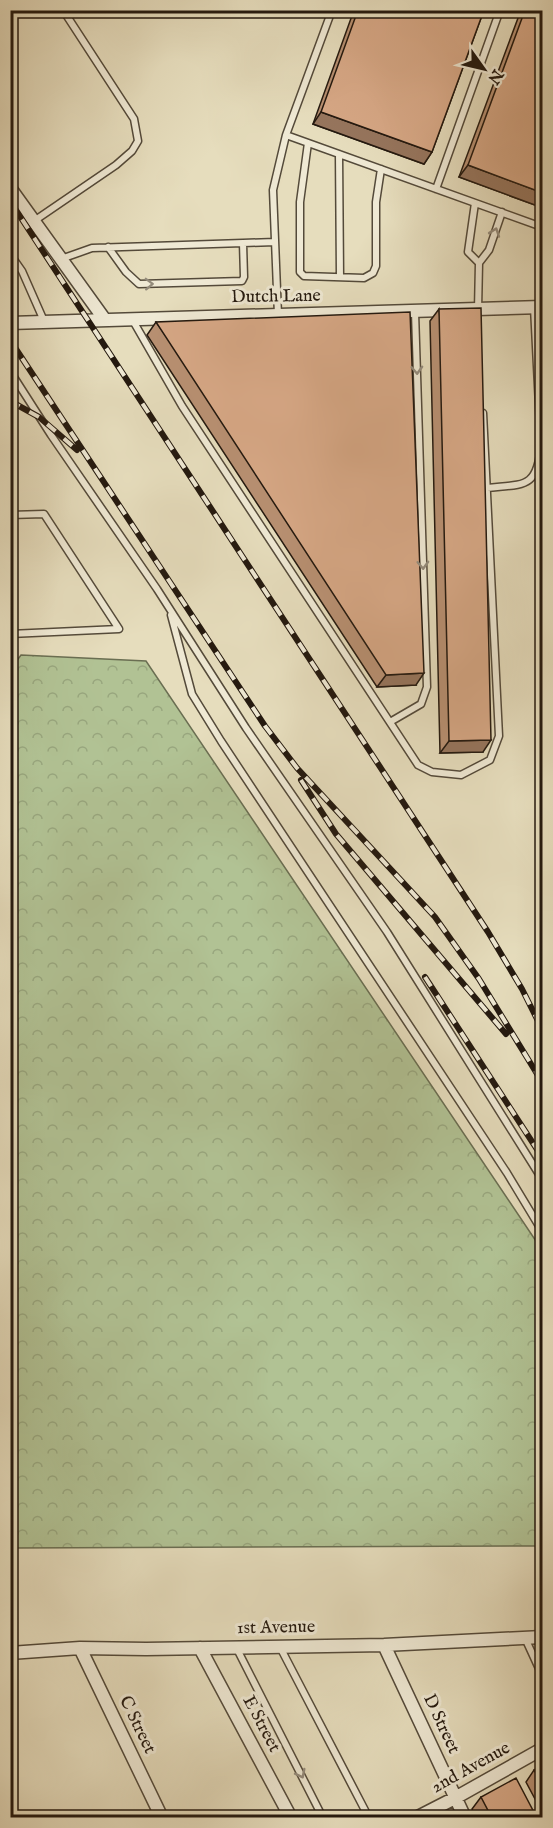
<svg xmlns="http://www.w3.org/2000/svg" width="553" height="1828" font-family="'IM FELL English',serif">
  <style>
    .forest { fill: url(#forest-crowns); stroke: #6a6e52; stroke-width: 1.5 }
    .lines { fill: none; stroke-linecap: round; stroke-linejoin: round }
    .lane-casing { stroke: #544a3a; stroke-width: 9 }
    .street-casing { stroke: #544a3a; stroke-width: 15 }
    .lane { stroke: #efe9d4; stroke-width: 6 }
    .street { stroke: #efe9d4; stroke-width: 12 }
    .rail-casing { stroke: #24190f; stroke-width: 6 }
    .rail { stroke: #efe9d4; stroke-width: 4; stroke-dasharray: 11; stroke-linecap: butt }
    .wall { fill: #b89072; stroke: #24190f; stroke-width: 1.5 }
    .shaded-wall { fill: #96755d; stroke: #24190f; stroke-width: 1.5 }
    .building { fill: #d6a785; stroke: #24190f; stroke-width: 1.5 }
    .oneway { stroke: #948b7b }
    .labels { text-anchor: middle; dominant-baseline: central; stroke-width: 6; stroke-linejoin: round; paint-order: stroke }
    .street-label { font-size: 18px; fill: #24190f; stroke: #efe9d4 }
  </style>
  <defs>
    <pattern id="forest-crowns" width="20" height="18" patternUnits="userSpaceOnUse" patternTransform="scale(1.5)"><rect width="20" height="18" fill="#b1c294"/><path d="M2 6a3 3 0 1 1 6 0M12 15a3 3 0 1 1 6 0" fill="none" stroke="#98a67e"/></pattern>
  </defs>
  <rect width="100%" height="100%" fill="#e6ddbd"/>
  <filter id="stains"><feTurbulence type="fractalNoise" baseFrequency=".00333" numOctaves="4"/><feColorMatrix values="0 0 0 0 .2 0 0 0 0 .09 0 0 0 0 .02 0 0 0 .5 -.17"/></filter>
  <radialGradient id="worn" r=".72"><stop offset=".6" stop-color="#630" stop-opacity="0"/><stop offset="1" stop-color="#630" stop-opacity=".3"/></radialGradient>
  <path class="forest" d="M21 655 146 661 542 1250V1547L534 1546 11 1548 10 670Z"/>
  <g class="lines">
    <g class="lane-casing">
      <path id="lane" d="M286 135 542 227
        M308 143 300 202V272L304 276 364 278 373 273 376 266V202L381 169
        M339 154 340 277
        M436 189 500 10
        M475 203 468 252 479 263 489 250 502 212
        M34 221 116 165 132 151 138 141 134 119 63 10
        M243 243 275 242
        M10 254 22 271 44 321
        M61 259 92 248 243 243 244 277 242 281 139 284 126 272 108 247
        M478 310 479 263
        M278 315 273 190 286 135 332 10
        M132 319 182 406 418 765 432 772 461 775 490 760 499 736 483 413
        M10 371 51 435 157 589 246 728 387 932 542 1179
        M487 488C524 484 537 489 541 446L534 307
        M10 515 44 514 119 629 10 634
        M171 615 192 694 221 741 507 1173 542 1231
        M390 722 421 704 427 687 415 312
        M525 1638 542 1675
        M236 1647 323 1818
        M280 1647 369 1818"/>
    </g>
    <g class="street-casing">
      <path id="street" d="M10 188 105 320
        M10 323 542 307
        M384 1645 465 1818
        M80 1648 162 1818
        M200 1648 291 1818
        M10 1653 80 1648 146 1649 384 1645 542 1637
        M416 1818 455 1798 542 1749"/>
    </g>
    <use href="#lane" class="lane"/>
    <use href="#street" class="street"/>
    <g class="rail-casing">
      <path id="rail" d="M10 201 488 932 522 989 542 1029
        M10 340 265 726 297 768 435 917 479 979 542 1082
        M10 401 39 417 77 450
        M301 780 336 834 506 1034
        M425 977 542 1157"/>
    </g>
    <use href="#rail" class="rail"/>
  </g>
  <path class="wall" d="M354 10H484L432 152 424 164 313 124Z
    M521 10H543V208L459 177Z
    M439 309 483 752 440 753 430 321Z
    M156 322 416 685 377 687 147 335Z
    M543 1765V1814L526 1782 534 1770Z
    M481 1797 537 1818H477L472 1809Z"/>
  <path class="shaded-wall" d="M321 112 432 152 424 164 313 124Z
    M468 165 543 193V208L459 177Z
    M424 673 416 685 377 687 386 675Z
    M491 740 483 752 440 753 449 741Z"/>
  <path class="building" d="M358 10H484L432 152 321 112Z
    M525 10H543V193L468 165Z
    M481 308 491 740 449 741 439 309Z
    M410 312 424 673 386 675 156 322Z
    M543 1765V1785L534 1770Z
    M516 1778 537 1818H492L481 1797Z
    M454 1813 456 1818H445Z"/>
  <defs><path id="oneway-chevron" d="M-2-3.5L2.5 0L-2 3.5" fill="none" stroke-width="1.6" stroke-linecap="round" stroke-linejoin="round" transform="scale(1.5)"/></defs>
  <g class="oneway">
    <use href="#oneway-chevron" transform="translate(495 232) rotate(-71)"/>
    <use href="#oneway-chevron" transform="translate(149 284) rotate(-2)"/>
    <use href="#oneway-chevron" transform="translate(417 370) rotate(88)"/>
    <use href="#oneway-chevron" transform="translate(423 565) rotate(88)"/>
    <use href="#oneway-chevron" transform="translate(301 1774) rotate(63)"/>
  </g>
  <g class="labels">
    <g class="street-label">
      <text transform="translate(276 297) rotate(-1)">Dutch Lane</text>
      <text transform="translate(276 1628) rotate(-1)">1st Avenue</text>
      <text transform="translate(261 1724) rotate(62)">E Street</text>
      <text transform="translate(441 1724) rotate(65)">D Street</text>
      <text transform="translate(137 1725) rotate(64)">C Street</text>
      <text transform="translate(471 1768) rotate(-29)">2nd Avenue</text>
    </g>
  </g>
  <rect width="553" height="1828" fill="none" stroke="#e6ddbd" stroke-width="36"/>
  <rect x="12" y="12" width="529" height="1804" fill="none" stroke="#24190f" stroke-width="3"/>
  <rect x="18" y="18" width="517" height="1792" fill="none" stroke="#24190f" stroke-width="1.5"/>
  <g transform="translate(484 69) rotate(124)" stroke="#efe9d4" stroke-width="4.5" paint-order="stroke">
  <path d="M0-4.5L10 22L0 15L-10 22Z" fill="#24190f"/>
  <text y="-9" font-size="16" font-weight="bold" text-anchor="middle" fill="#24190f">N</text>
  </g>
  <rect width="100%" height="100%" filter="url(#stains)"/>
  <rect width="100%" height="100%" fill="url(#worn)"/>
</svg>
